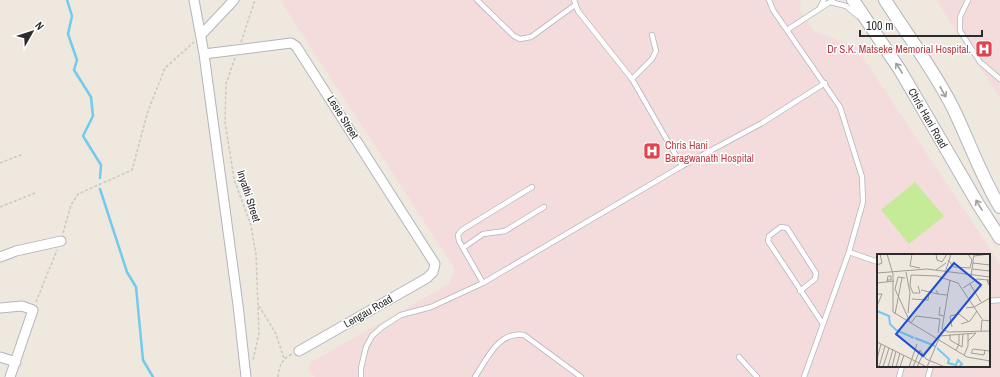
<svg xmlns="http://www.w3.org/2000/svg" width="1000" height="377" font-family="'Archivo Narrow',sans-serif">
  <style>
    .medical { fill: #f4dcdd; fill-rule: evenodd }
    .pitch { fill: #c5eb98 }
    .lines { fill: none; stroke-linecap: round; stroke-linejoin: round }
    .stream { stroke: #73caef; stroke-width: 2.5 }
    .lane-casing { stroke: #b2b5c0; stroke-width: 6 }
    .street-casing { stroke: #b2b5c0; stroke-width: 11 }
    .secondary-casing { stroke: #b2b5c0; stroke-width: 14 }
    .path { stroke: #c8c8c8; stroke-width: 1.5; stroke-dasharray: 3 2; stroke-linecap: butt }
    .lane { stroke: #fff; stroke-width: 4.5 }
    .street { stroke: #fff; stroke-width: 9 }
    .secondary { stroke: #fff; stroke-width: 12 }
    .oneway { stroke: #a0a0a0 }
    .labels { text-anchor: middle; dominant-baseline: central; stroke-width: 3; stroke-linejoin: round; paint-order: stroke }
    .health-label { font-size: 11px; fill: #be3a42; stroke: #fff; text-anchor: end }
    .street-label { font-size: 11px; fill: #2c2c2c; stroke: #fff }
    .inset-river { fill: none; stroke: #73caef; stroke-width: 2 }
    .inset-road { fill: none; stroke: #a09d97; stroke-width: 1 }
    .view { fill: #1d4ed8; fill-opacity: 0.15; stroke: #1d4ed8; stroke-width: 2 }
    .inset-edge { fill: none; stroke: #2c2c2c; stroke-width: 2 }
  </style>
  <rect width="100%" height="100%" fill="#eee8df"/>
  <path class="medical" d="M280 0H801L800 10 814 31 856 47 1000 264V377H315L309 370 311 362 449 284 455 269ZM878 255H989V366H878Z
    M936 0H1000V98Z"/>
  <path class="pitch" d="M915 182 944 216 909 244 881 210Z"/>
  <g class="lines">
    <path class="stream" d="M67 0 72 16 68 34 77 60 74 70 91 97 93 116 83 136 101 165 100 178
      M100 189 127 272 136 287 143 360 153 377"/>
    <g class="lane-casing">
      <path id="lane" d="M477 0 514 36 520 39 531 37 575 5
        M574 0 578 11 632 79
        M769 0 773 10 840 107 862 177 863 202 849 252 804 377
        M968 0 960 17V31L980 62 1000 79
        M830 2 846 6 858 16
        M820 7 824 0
        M787 30 833 0
        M652 35 656 51 652 59 632 79 682 166
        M463 248 483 234 505 231 544 207
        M849 252 878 262
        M483 283 459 241 458 235 462 230 532 187
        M800 291 815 279 816 273 787 228 781 227 769 236 768 241 823 324
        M989 301 1000 300
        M739 357 757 377
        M361 377V368L366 347 372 336 382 327 401 315 431 307 483 283 682 166 762 123 825 83
        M475 377C487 359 498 331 524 335L581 377
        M899 377 902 366
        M928 377 931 366"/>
    </g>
    <g class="street-casing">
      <path id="street" d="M194 0 204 54 238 305 246 377
        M201 35 234 0
        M204 54 291 43 296 46 435 264 433 272 427 278 299 351
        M0 257 16 251 61 241
        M0 308 22 306 33 310 10 377
        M0 357 16 362"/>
    </g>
    <g class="secondary-casing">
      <path id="secondary" d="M853 0 900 70 978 204 1000 238
        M885 0C908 36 934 70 953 108 969 141 981 176 1000 207"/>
    </g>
    <path class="path" d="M241 42 255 0
      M235 58 226 84 225 122 234 179 251 226 256 254 259 333 253 360
      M0 163 23 154
      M0 207 35 193
      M63 233 71 205 78 194 132 170 148 111 165 68 194 42
      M36 302 57 250
      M259 306 275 332 284 358
      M278 377C279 366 282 359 292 354"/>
    <use href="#lane" class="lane"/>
    <use href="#street" class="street"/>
    <use href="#secondary" class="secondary"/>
  </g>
  <defs><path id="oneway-shaft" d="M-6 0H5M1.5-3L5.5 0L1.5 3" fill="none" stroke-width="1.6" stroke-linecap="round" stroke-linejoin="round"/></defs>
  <g class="oneway">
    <use href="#oneway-shaft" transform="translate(899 68) rotate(-123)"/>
    <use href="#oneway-shaft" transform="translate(943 92) rotate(61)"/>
    <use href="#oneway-shaft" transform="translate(979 205) rotate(-122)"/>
  </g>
  <defs>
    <g id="hospital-square" transform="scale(0.9)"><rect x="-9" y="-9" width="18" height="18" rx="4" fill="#e0444e" stroke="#fff"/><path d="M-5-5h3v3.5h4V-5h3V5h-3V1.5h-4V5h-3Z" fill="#fff"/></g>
  </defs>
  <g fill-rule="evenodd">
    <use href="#hospital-square" x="984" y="49"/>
    <use href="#hospital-square" x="652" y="151"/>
  </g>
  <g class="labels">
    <g class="health-label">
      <text x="971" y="49">Dr S.K. Matseke Memorial Hospital.</text>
      <text x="665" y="145" text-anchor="start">Chris Hani<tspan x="665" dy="13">Baragwanath Hospital</tspan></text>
    </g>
    <g class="street-label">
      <text transform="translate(343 117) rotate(58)">Lesie Street</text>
      <text transform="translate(928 118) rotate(60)">Chris Hani Road</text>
      <text transform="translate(249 196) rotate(72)">Inyathi Street</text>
      <text transform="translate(368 311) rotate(-30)">Lengau Road</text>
    </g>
  </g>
  <g transform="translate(877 254)">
    <rect width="113" height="113" fill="#eee8df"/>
    <path class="inset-river" d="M0 57 12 62 13 70 19 76 37 84M38 84 58 92M60 94 72 105 71 109 79 111 81 106 85 110 82 113"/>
    <path class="inset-road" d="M10 0 16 20V58L90 103 113 107M35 0 33 12 43 14M59 0 60 6 65 8 70 0M97 2 113 0M71 6 77 13 93 14 95 6 91 0M96 9 113 11M0 11 5 9 3 0M95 15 113 17M59 16 69 9M29 18 33 39 31 59M0 19 50 15 113 23M68 19 74 0M94 23 97 0M28 24 21 23 18 35 33 68M73 26 65 75 71 78 113 77M10 28 11 22H14V26H10M0 29 17 27M93 30 104 48M41 32 43 39H36L33 32 34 21 60 22 81 29 105 65M86 34 100 25 112 26V31L110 26M44 36 61 40M59 36 61 40 70 41M0 40H5L0 52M35 45 51 46 52 39M63 53 62 61 67 62M89 54 97 53 113 44M18 60 25 24M34 69 39 62 63 65 61 79M84 70 93 67 100 57M75 73 73 62 82 60 91 67M104 77 105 66 113 67M73 80V86L85 93 86 80M0 88 50 113M79 96 82 90V80M108 96 107 101 94 99 96 95 113 97M87 101 91 92V79M0 105 4 90M2 113 8 92M6 113 12 94M11 113 16 95M15 113 19 97M19 113 23 99M23 113 27 101M32 113 40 90M36 113 43 96 49 105 68 113M40 113 46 100M50 113 63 82 99 79 91 87"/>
    <path class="view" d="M77 9 104 31 46 102 19 80Z"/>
    <rect width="113" height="113" class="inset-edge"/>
  </g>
  <g transform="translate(32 32) rotate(51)" stroke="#ffffff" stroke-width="3" paint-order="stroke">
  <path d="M0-3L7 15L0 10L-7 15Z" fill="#2c2c2c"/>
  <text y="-6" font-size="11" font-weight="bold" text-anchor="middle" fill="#2c2c2c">N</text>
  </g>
  <path d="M860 30v6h122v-6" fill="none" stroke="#2c2c2c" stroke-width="2"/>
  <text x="866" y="30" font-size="12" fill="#2c2c2c" stroke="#ffffff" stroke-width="3" paint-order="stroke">100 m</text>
</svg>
